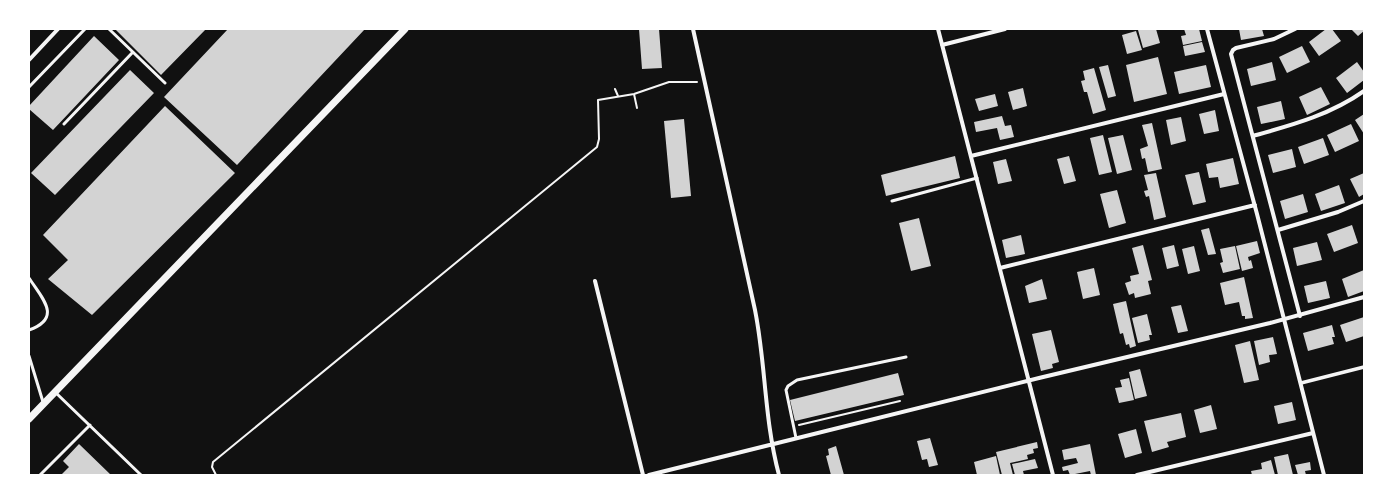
<svg xmlns="http://www.w3.org/2000/svg" width="1393" height="504" font-family="'DM Sans',sans-serif">
  <style>
    .building { fill: #d3d3d3 }
    .lines { fill: none; stroke-linecap: round; stroke-linejoin: round }
    .path { stroke: #f5f5f5; stroke-width: 2 }
    .service { stroke: #f5f5f5; stroke-width: 3 }
    .pedestrian { stroke: #f5f5f5; stroke-width: 3.5 }
    .minor { stroke: #f5f5f5; stroke-width: 4 }
    .tertiary { stroke: #f5f5f5; stroke-width: 7 }
  </style>
  <rect width="100%" height="100%" fill="#111"/>
  <path class="building" d="M115 29H206L161 75Z
    M228 29H365L237 165 164 97Z
    M639 29H659L662 68 642 69Z
    M1141 29H1156L1160 43 1143 48 1138 30Z
    M1184 29H1199L1202 41 1183 45 1181 36 1186 35Z
    M1239 29H1262L1264 36 1241 40Z
    M1326 29H1332L1341 41 1319 56 1309 42Z
    M1351 29H1364V31L1358 36Z
    M1136 31 1142 50 1127 54 1122 35Z
    M94 36 119 60 53 130 29 109V106Z
    M1202 42 1205 52 1185 56 1183 46Z
    M1302 46 1310 62 1287 73 1279 57Z
    M1158 57 1167 94 1134 102 1126 65Z
    M1272 62 1276 80 1251 86 1247 69Z
    M1357 62 1364 72V80L1347 93 1336 78Z
    M1108 65 1116 96 1108 98 1099 67Z
    M1206 65 1211 87 1179 94 1174 72Z
    M1094 68 1106 110 1093 114 1087 92H1084L1081 81 1085 80 1083 71Z
    M130 70 154 93 55 195 31 173Z
    M1321 87 1330 104 1307 115 1299 97Z
    M1023 88 1027 106 1013 110 1008 92Z
    M995 94 998 106 979 111 975 99Z
    M1281 101 1285 119 1261 124 1257 107Z
    M165 106 235 173 92 315 48 279 68 260 43 235Z
    M1215 110 1219 131 1204 134 1199 114Z
    M1364 114V134L1355 120Z
    M1002 116 1005 126 1011 125 1014 137 1000 140 997 128 976 132 974 122Z
    M1181 117 1186 141 1171 145 1166 120Z
    M684 119 691 196 671 198 664 121Z
    M1152 123 1162 169 1148 172 1145 158 1142 159 1140 149 1148 146 1142 125Z
    M1351 124 1359 141 1335 152 1327 135Z
    M1103 135 1112 172 1099 175 1090 138Z
    M1123 135 1132 170 1117 174 1108 138Z
    M1323 138 1329 155 1304 164 1298 147Z
    M1292 149 1296 167 1273 173 1268 155Z
    M955 156 960 178 886 196 881 175Z
    M1069 156 1076 181 1064 184 1057 159Z
    M1233 158 1239 184 1220 188 1218 177 1209 178 1206 164Z
    M1006 159 1012 181 998 184 993 162Z
    M1199 172 1206 202 1193 205 1185 175Z
    M1156 173 1166 217 1154 220 1149 196 1146 197 1144 191 1148 190 1144 175Z
    M1364 173V194L1359 197 1350 179Z
    M1339 185 1345 203 1321 211 1315 194Z
    M1117 190 1126 223 1109 228 1100 194Z
    M1303 194 1308 212 1285 219 1280 201Z
    M919 218 931 266 911 271 899 223Z
    M1352 225 1358 243 1334 252 1327 234Z
    M1209 228 1216 254 1208 255 1201 230Z
    M1021 235 1025 254 1006 258 1002 240Z
    M1257 241 1260 253 1248 257 1249 261 1251 260 1253 268 1242 271 1236 246Z
    M1317 242 1322 260 1297 266 1293 248Z
    M1143 245 1152 280 1148 281 1151 294 1135 298 1134 293 1129 295 1125 283 1131 281 1130 276 1139 274 1132 248Z
    M1174 245 1179 266 1167 269 1162 248Z
    M1194 246 1200 271 1188 274 1182 249Z
    M1235 246 1240 269 1223 273 1220 263 1223 262 1220 249Z
    M1094 268 1100 295 1083 299 1077 272Z
    M1364 270V291L1348 297 1342 279Z
    M1244 277 1253 318 1245 319V316H1242L1239 302 1225 305 1220 283Z
    M1042 279 1047 299 1029 303 1025 286Z
    M1326 281 1330 298 1308 303 1304 286Z
    M1126 301 1136 346 1130 348 1129 344 1126 345 1123 333 1120 334 1113 304Z
    M1181 305 1188 331 1178 333 1171 307Z
    M1147 314 1152 335H1149L1150 340 1138 343 1132 318Z
    M1364 317V336L1346 342 1340 325Z
    M1332 325 1335 337H1332L1334 344 1308 351 1303 333Z
    M1051 330 1059 362 1052 364 1053 368 1041 371 1032 334Z
    M1273 337 1277 354 1269 355 1270 362 1259 365 1254 341Z
    M1250 341 1259 380 1244 383 1235 345Z
    M1140 369 1147 396 1135 399 1129 372Z
    M898 373 904 395 795 421 790 400Z
    M1129 378 1134 400 1119 403 1115 388 1122 387 1120 380Z
    M1292 402 1296 420 1278 424 1274 406Z
    M1211 405 1217 429 1200 433 1194 410Z
    M1181 413 1186 437 1167 442 1169 447 1152 452 1144 421Z
    M1136 429 1142 453 1125 458 1118 434Z
    M930 438 938 465 929 467 927 459 922 460 917 441Z
    M1037 442 1038 448 1033 449 1034 453 1027 455 1028 459 1010 463 1013 475H1002L996 452Z
    M79 444 111 475H61L69 467 63 461Z
    M1090 444 1096 475H1091L1090 471 1070 475 1068 470 1063 471 1062 467 1078 463 1076 458 1064 460 1062 450Z
    M836 446 844 475H831L826 456 829 455 828 449Z
    M1288 454 1293 475H1278L1274 457Z
    M996 456 1000 475H977L974 462Z
    M1035 459 1038 468 1023 471 1024 475H1015L1012 464Z
    M1271 460 1275 475H1252L1251 471 1262 469 1261 463Z
    M1310 462 1311 470 1305 471 1306 475H1298L1295 465Z"/>
  <g class="lines">
    <path class="path" d="M615 89 618 96
      M634 94 637 108
      M799 425 900 401
      M216 475 212 467 213 462 597 147 599 139 598 100 634 94 669 82H697"/>
    <path class="service" d="M109 29 165 83
      M29 87 85 29
      M64 124 133 52
      M892 201 977 178
      M29 278C42 298 63 318 29 330
      M29 356 43 402
      M55 392 141 475
      M796 438 786 390 788 386 797 380 906 357
      M40 475 90 425"/>
    <path class="pedestrian" d="M1301 383 1364 367"/>
    <path class="minor" d="M693 29 755 310C766 365 764 419 779 475
      M938 29 1053 475
      M1207 29 1257 214 1324 475
      M1295 29 1274 39 1236 48 1233 50 1231 54 1300 316
      M942 45 1005 29
      M29 60 58 29
      M1253 136C1292 125 1330 115 1364 91
      M971 156 1224 94
      M1278 230 1338 212 1364 201
      M1000 268 1255 205
      M595 281 643 475
      M649 475 1039 378 1270 323 1364 297
      M1137 475 1313 433"/>
    <path class="tertiary" d="M29 419 405 29"/>
  </g>
  <rect width="1393" height="504" fill="none" stroke="#ffffff" stroke-width="60"/>
</svg>
